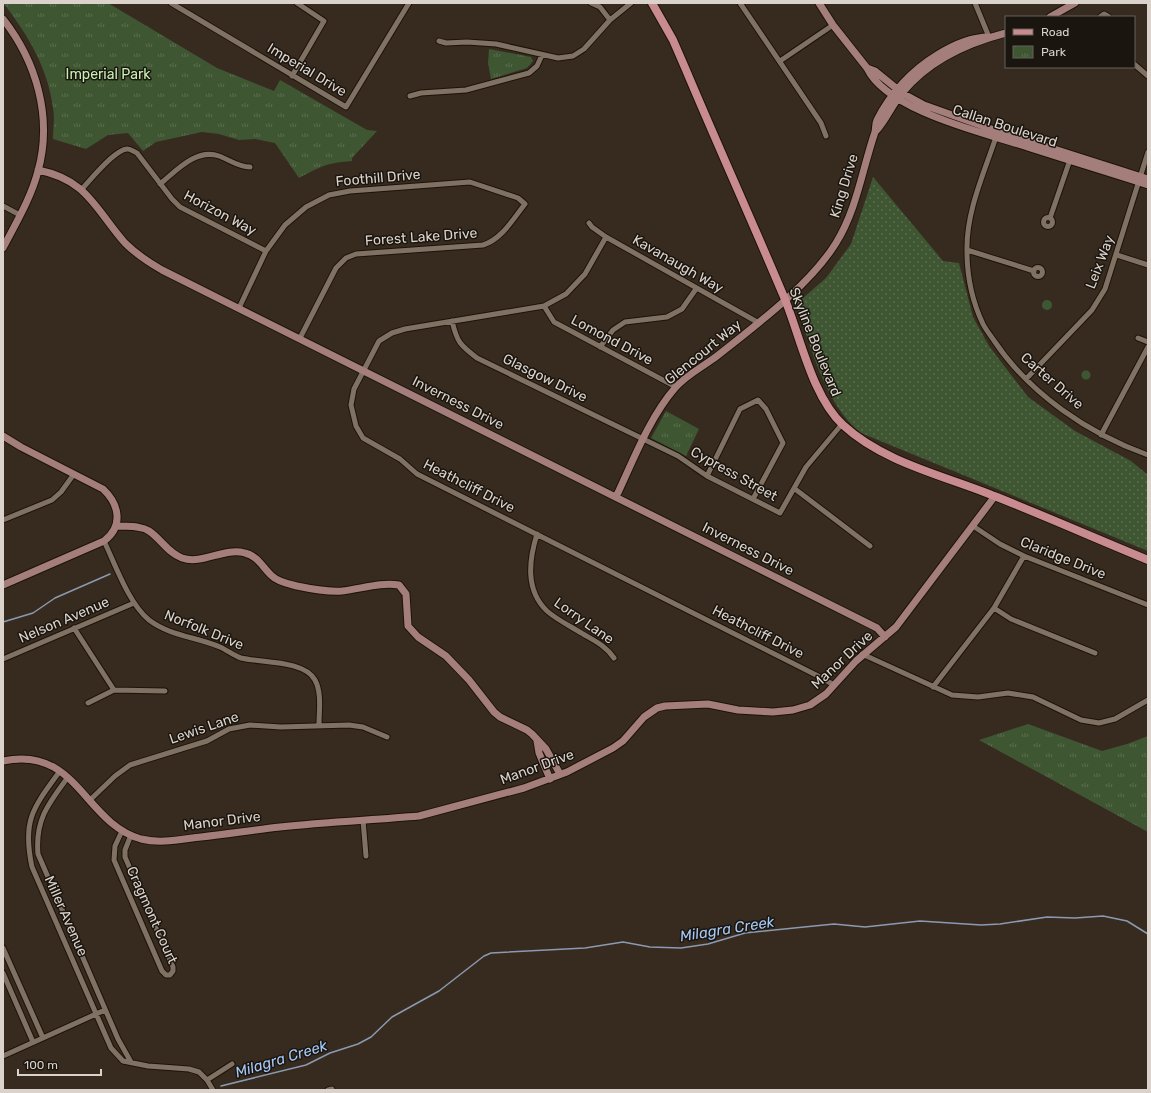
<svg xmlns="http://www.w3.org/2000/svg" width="1151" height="1093" font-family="Rubik,sans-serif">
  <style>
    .grass { fill: url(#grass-dots) }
    .park { fill: url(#park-tufts) }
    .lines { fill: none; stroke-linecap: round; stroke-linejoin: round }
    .stream { stroke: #8a9ab1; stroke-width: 1.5 }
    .street-casing { stroke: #1e1308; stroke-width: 7 }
    .secondary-casing { stroke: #1e1308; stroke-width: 9 }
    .primary-casing { stroke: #1e1308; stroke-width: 10 }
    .street { stroke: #7f7164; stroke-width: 5 }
    .secondary { stroke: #a37e7a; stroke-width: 7 }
    .primary { stroke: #c88b90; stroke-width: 8 }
    .labels { text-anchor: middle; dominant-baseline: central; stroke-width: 3; stroke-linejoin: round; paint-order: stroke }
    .street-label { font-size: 14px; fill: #dbd3cb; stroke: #1a150f }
    .park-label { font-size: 14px; fill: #c7f1b2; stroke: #1a150f }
    .water-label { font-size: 15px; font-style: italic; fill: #a6c8f7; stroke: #1a150f }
  </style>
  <defs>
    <pattern id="grass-dots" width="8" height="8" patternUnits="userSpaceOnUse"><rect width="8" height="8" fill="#3f5633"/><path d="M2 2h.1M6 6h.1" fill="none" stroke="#5a6d4f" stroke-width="1.8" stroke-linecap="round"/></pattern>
    <pattern id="park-tufts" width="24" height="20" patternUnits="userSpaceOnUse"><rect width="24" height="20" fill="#3f5633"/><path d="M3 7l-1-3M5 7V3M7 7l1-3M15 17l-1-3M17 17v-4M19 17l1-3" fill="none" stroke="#5a6d4f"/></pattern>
  </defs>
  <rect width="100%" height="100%" fill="#372b1f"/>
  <path class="grass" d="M873 177 943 261 959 263 973 317 989 346 1028 397 1075 431 1131 461 1148 475V551L861 433C825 405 811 347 796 304L826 278 851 244Z"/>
  <path class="park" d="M5 3H108L217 68 274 91 280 80 367 130 377 131 352 158V161C327 163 321 166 299 178L275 143 255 139 239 140 219 134 202 132 156 142 143 151 128 133 108 135 86 149 53 139C53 129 55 118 53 108 48 68 28 35 4 4Z
    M489 49 531 57 533 61 527 68 491 79 488 63Z
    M1042 305a5 5 0 1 1 10 0a5 5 0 1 1-10 0Z
    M1081.5 375a4.5 4.5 0 1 1 9 0a4.5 4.5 0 1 1-9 0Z
    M666 411 699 429 686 456 651 438Z
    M1028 724 1102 751 1127 744 1148 736V832L979 740Z"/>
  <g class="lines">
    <path class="stream" d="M3 622 33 613 55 598 110 574
      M221 1086 306 1065 330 1053 358 1044 371 1037 392 1017 439 991 484 956 491 953 585 948 623 942 650 947 681 948 708 944 745 933 834 924 865 927 920 921 981 925 1000 924 1047 917 1075 918 1103 916 1127 921 1148 934"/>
    <g class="street-casing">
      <path id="street" d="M171 3 346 107 409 3
        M591 3 600 7 610 20
        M740 3 821 123 826 136
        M975 3 989 37
        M1100 17 1104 14 1109 17
        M439 41 446 43 467 42 496 44 558 58 573 56 584 49 610 20 631 3
        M780 61 833 25
        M1134 64 1148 76
        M292 76 324 21 297 3
        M410 96 421 93 466 90 529 73 537 66 542 55
        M996 134V137C984 173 966 212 967 251 967 276 972 301 983 324 986 330 991 336 995 342 1030 394 1089 434 1148 455
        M160 184C176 171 196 148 219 156 230 160 238 167 250 167
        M82 189C90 180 116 148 128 149 131 149 134 152 137 153L172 199 180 207 266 251
        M3 206 20 215
        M1043.5 222a4.5 4.5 0 1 1 9 0a4.5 4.5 0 1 1-9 0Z
        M1050 218 1071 157
        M589 223 592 227 606 237 759 323
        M606 237 585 274 566 294 544 306 405 329 392 333 379 341 354 389 351 405 356 426 363 438 400 459 417 474 820 677 834 685
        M967 250 1034 271
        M1117 255 1148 265
        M1033.5 272a4.5 4.5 0 1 1 9 0a4.5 4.5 0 1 1-9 0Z
        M544 306 554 322 676 387
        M239 308 266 251 285 225 306 207 329 195 350 191 470 182 518 198 525 204C513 219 502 239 483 245L356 254 346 258 336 268 300 338
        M452 321C457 342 460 345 477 358L678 456 707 476 780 513 806 467 842 424
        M1138 338 1148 342
        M600 347 613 330 625 322 667 317 682 309 696 289
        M1026 379 1092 310 1105 289 1148 152
        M1101 435 1148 347
        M707 476 740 409 758 400 766 409 783 443 753 499
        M795 489 870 546
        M3 520 52 500 61 492 74 474
        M973 526 1000 544 1024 556 1148 605
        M537 534C529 560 525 590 547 611 557 620 572 627 583 634 595 641 606 646 614 658
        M104 541C115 564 129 604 149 620 170 636 197 637 220 647 227 650 234 656 241 658 261 663 304 660 315 680 322 693 319 711 319 725
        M994 608 1011 619 1095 653
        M74 628 114 690
        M862 654 952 695 978 697 1008 693 1033 697 1081 720 1099 723 1115 719 1148 700
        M3 659 134 603
        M933 687 994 608 1024 556
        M88 703 114 690 165 691
        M60 771C33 808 22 820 32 867L111 1048 123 1061 148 1066 189 1069 199 1072 207 1080 213 1090
        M68 777C49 803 35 819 38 854L118 1039 131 1062
        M90 800 115 776 130 765 207 741 229 729 250 725 281 727 349 725 363 727 387 737
        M363 820 366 856
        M122 831 115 846 114 860 162 971 166 975H170L173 971V967L125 857V850L131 835
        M3 948 43 1038
        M3 973 33 1042
        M3 1056 105 1010
        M207 1080 232 1064
        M328 1090 332 1089"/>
    </g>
    <g class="secondary-casing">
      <path id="secondary" d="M819 3 833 25 867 68C886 109 977 131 1018 144 1061 158 1105 171 1148 185
        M1050 17 1075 3
        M3 19C36 61 53 117 38 171 31 198 16 223 3 248
        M867 68 875 71 902 93 924 105 994 130 1148 179
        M876 131C886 120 892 105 902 93 928 61 967 43 1006 33
        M38 170C88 180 95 209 125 243 136 254 148 262 162 270L877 628 885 637
        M3 436 21 447 103 489C119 504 124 526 104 541L3 585
        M616 497C633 461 649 418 675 388 686 375 704 366 717 356 756 325 810 285 836 243 857 209 862 170 875 132 876 128 875 124 877 120 890 94 912 70 937 55 953 45 971 37 989 37
        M117 526C127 527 140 525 149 531 161 539 168 553 182 558 203 565 224 547 245 553 258 556 263 568 272 576 278 582 289 584 297 586 311 589 328 592 342 591 361 589 380 582 399 585L406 594 408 626 418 637 446 656 469 680 494 712 500 717 527 730 532 734 546 749 560 774
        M537 741 539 753 550 779
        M3 761C77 745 84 823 141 839 161 844 182 839 201 837 227 834 254 830 280 827 326 822 373 820 419 816L524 788 567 772 613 748 623 741 644 717 657 708 665 706 708 704 738 710 773 712 793 710 810 705 826 694 856 661 896 627 995 496"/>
    </g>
    <g class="primary-casing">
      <path id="primary" d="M652 3 673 40 686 70C718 146 752 221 784 297 800 335 812 397 843 425 884 463 946 476 997 497 1047 517 1097 539 1148 560"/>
    </g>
    <use href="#street" class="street"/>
    <use href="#secondary" class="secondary"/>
    <use href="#primary" class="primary"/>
  </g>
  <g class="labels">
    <g class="street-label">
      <text transform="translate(307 70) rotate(31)">Imperial Drive</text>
      <text transform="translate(1005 126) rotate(18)">Callan Boulevard</text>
      <text transform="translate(378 178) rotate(-5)">Foothill Drive</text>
      <text transform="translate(844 186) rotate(-73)">King Drive</text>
      <text transform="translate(220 213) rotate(28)">Horizon Way</text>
      <text transform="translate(421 237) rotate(-4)">Forest Lake Drive</text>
      <text transform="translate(1100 262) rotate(-69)">Leix Way</text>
      <text transform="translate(678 264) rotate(30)">Kavanaugh Way</text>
      <text transform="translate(612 340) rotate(28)">Lomond Drive</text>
      <text transform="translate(815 342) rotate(68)">Skyline Boulevard</text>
      <text transform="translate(703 352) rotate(-39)">Glencourt Way</text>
      <text transform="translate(545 378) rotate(26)">Glasgow Drive</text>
      <text transform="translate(1052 381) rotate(41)">Carter Drive</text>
      <text transform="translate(458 403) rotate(27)">Inverness Drive</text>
      <text transform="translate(734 474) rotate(29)">Cypress Street</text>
      <text transform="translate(469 486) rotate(27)">Heathcliff Drive</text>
      <text transform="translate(748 549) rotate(27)">Inverness Drive</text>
      <text transform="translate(1063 558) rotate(22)">Claridge Drive</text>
      <text transform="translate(64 620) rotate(-23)">Nelson Avenue</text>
      <text transform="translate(584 621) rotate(35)">Lorry Lane</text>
      <text transform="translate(204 630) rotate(22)">Norfolk Drive</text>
      <text transform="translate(758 632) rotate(27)">Heathcliff Drive</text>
      <text transform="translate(842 660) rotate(-43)">Manor Drive</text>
      <text transform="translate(204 728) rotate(-19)">Lewis Lane</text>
      <text transform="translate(537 767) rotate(-20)">Manor Drive</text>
      <text transform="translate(222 821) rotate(-7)">Manor Drive</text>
      <text transform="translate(152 915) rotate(66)">Cragmont Court</text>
      <text transform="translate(66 916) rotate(66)">Miller Avenue</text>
    </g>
    <g class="park-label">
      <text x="108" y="74">Imperial Park</text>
    </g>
    <g class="water-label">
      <text transform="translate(727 929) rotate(-9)">Milagra Creek</text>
      <text transform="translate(281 1059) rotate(-17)">Milagra Creek</text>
    </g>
  </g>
  <rect width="1151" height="1093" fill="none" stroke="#dbd3cb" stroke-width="8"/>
  <rect x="1005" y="16" width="130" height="52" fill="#1a150f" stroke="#67615a"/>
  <rect x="1013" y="29" width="20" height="6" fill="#c88b90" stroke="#67615a"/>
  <text x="1041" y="36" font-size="12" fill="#dbd3cb">Road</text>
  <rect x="1013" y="46" width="20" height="12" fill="url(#park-tufts)" stroke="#67615a"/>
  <text x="1041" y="56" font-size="12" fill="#dbd3cb">Park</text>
  <path d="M18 1069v6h83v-6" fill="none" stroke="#dbd3cb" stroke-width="2"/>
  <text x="24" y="1069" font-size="12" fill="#dbd3cb" stroke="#1a150f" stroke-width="3" paint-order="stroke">100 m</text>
</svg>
